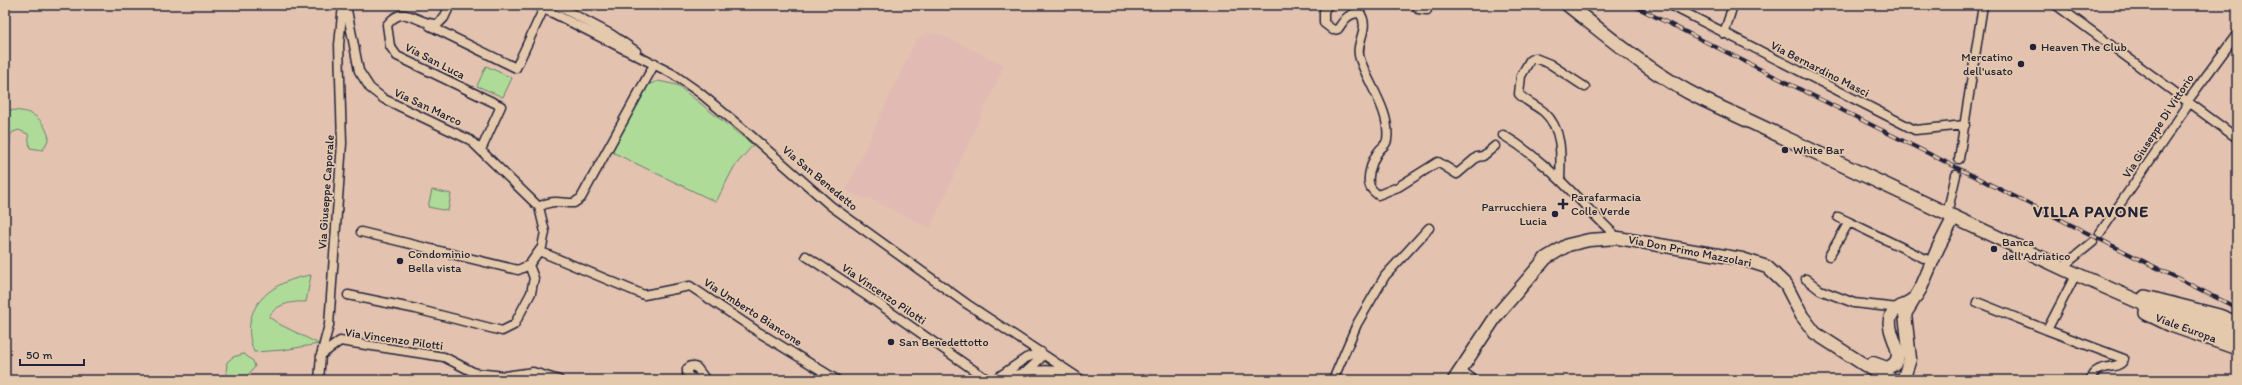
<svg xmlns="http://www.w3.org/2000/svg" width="2242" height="385" font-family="Itim,sans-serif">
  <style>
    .built { fill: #e1bab4 }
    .green { fill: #afdb99; stroke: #687e6a }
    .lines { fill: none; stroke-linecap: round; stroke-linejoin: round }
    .street-casing { stroke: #22223b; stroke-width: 11 }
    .secondary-casing { stroke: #22223b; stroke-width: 15 }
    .primary-casing { stroke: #22223b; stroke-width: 16 }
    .street { stroke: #e5c9ac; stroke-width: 8 }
    .secondary { stroke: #e5c9ac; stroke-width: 12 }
    .primary { stroke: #e5c9ac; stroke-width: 13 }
    .rail-casing { stroke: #22223b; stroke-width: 4 }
    .rail { stroke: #e5c9ac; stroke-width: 2.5; stroke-dasharray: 8; stroke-linecap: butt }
    .poi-dot { fill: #22223b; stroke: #e5c9ac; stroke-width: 1.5 }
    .labels { text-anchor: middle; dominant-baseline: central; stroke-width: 3.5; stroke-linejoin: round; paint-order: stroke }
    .poi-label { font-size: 12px; fill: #22223b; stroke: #e5c9ac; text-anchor: start }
    .street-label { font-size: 12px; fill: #22223b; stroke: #e5c9ac }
    .district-label { font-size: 16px; font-weight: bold; letter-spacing: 1px; fill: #22223b; stroke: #e5c9ac }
  </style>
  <rect width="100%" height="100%" fill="#e3c2b0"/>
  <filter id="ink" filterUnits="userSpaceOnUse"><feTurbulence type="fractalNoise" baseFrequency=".025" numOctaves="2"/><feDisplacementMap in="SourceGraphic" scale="8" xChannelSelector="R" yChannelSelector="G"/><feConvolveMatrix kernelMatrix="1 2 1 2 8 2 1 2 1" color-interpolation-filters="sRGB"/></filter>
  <g filter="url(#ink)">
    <path class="built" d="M927 33 941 35 1004 65 930 228 867 197 865 199 846 190 916 40Z"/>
    <path class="green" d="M486 66 512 78 503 97 477 86Z
      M658 81 677 85 753 145 734 167 716 202 610 151 645 86Z
      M5 110C29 110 42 114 49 138L43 150 30 148 28 134 19 130 13 132 10 136V143L5 148Z
      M432 190 451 194 448 211 428 207Z
      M311 275 306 302C293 301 275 304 269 317L279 324 319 344 283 350 254 352C237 308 271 281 311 275Z
      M244 354 253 361 255 367 244 379 233 380 226 374 227 362 233 357Z"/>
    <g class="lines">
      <g class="street-casing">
        <path id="street" d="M346 5 359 71 370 88 384 99 470 140 539 207 545 232 542 247 529 265 518 270 361 232
          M450 5 444 18 438 24C416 25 405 2 387 25L390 46 397 56 501 106 481 150
          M537 5 673 74 700 93 748 133 831 206 967 304 1082 380
          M556 5 611 34 636 51
          M1328 5 1324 11V23L1333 30 1338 29C1344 20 1348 13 1360 13 1371 29 1354 42 1360 59 1368 84 1391 112 1387 140 1386 146 1381 147 1378 152 1373 159 1366 177 1370 186 1371 190 1376 193 1378 195L1398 187 1438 162 1457 174 1477 157 1483 156 1495 146
          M1416 5 1418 9 1427 10
          M1670 5 1915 130 1965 125
          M2056 5 2237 138
          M430 26 516 68 544 8
          M1724 34 1733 5
          M1503 135C1549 162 1579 202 1618 238
          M1959 159 1983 5
          M1560 179C1561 156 1563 129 1544 112 1536 105 1526 102 1519 94L1521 76 1530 60 1535 58 1550 64 1585 87
          M539 207C553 199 559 203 574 203L581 198 655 63
          M1947 214 1956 175
          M1838 217 1849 222
          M2100 233 2186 108 2187 102 2237 34
          M539 251 644 295 690 286 760 333 837 380
          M806 256 876 302 988 380
          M1829 256 1849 222 1932 262
          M2061 268 2093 242
          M2076 274 2047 330 2124 359C2119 372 2096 361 2090 380
          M1806 279 1820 290 1854 303 1898 308
          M348 295 416 309 502 331 514 325 531 293 534 278 529 265
          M1977 302 2047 330
          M321 355 340 341 444 357 475 373 505 376 533 372 559 380
          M1460 370 1474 380
          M1027 371 1040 359 1041 352
          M997 378 1026 358 1041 352
          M319 380 321 355 329 325 342 143 339 45 343 5
          M706 380 697 368 691 366 687 369V374L691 378 707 380
          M818 380 825 373
          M998 380C1025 371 1040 368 1068 372
          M1333 380 1357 324 1385 276 1429 228"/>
      </g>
      <g class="secondary-casing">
        <path id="secondary" d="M1873 363 1887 368C1913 358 1883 333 1891 316 1895 307 1906 305 1913 299
          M1904 377 1910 359 1905 314 1921 288 1938 248 1954 217
          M1454 380 1497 315 1546 258 1568 245 1589 240 1618 238 1742 259 1767 267 1786 285 1802 316 1815 333 1874 371 1893 380"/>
      </g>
      <g class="primary-casing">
        <path id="primary" d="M1568 5C1611 39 1653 75 1702 99L2069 271 2160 311 2217 328 2237 336
          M2145 297 2219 316 2237 323
          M2146 313 2171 325 2237 348"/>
      </g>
      <use href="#street" class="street"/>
      <use href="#secondary" class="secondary"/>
      <use href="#primary" class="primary"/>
      <g class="rail-casing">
        <path id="rail" d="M1632 5 2237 308"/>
      </g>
      <use href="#rail" class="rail"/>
    </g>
  </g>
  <g class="poi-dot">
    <circle cx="2033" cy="47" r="4"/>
    <circle cx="2021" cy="64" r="4"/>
    <circle cx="1785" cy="150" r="4"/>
    <path d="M1561 198h4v4h4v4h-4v4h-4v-4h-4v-4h4z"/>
    <circle cx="1555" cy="214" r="4"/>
    <circle cx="1994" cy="249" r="4"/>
    <circle cx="400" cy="261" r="4"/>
    <circle cx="891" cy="342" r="4"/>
  </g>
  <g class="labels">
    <g class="poi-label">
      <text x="2041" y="47">Heaven The Club</text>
      <text x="2013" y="57" text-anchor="end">Mercatino<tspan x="2013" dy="14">dell'usato</tspan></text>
      <text x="1793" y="150">White Bar</text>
      <text x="1571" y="197">Parafarmacia<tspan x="1571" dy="14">Colle Verde</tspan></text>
      <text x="1547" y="207" text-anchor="end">Parrucchiera<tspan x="1547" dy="14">Lucia</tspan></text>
      <text x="2002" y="242">Banca<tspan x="2002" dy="14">dell'Adriatico</tspan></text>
      <text x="408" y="254">Condominio<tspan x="408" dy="14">Bella vista</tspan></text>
      <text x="899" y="342">San Benedettotto</text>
    </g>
    <g class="street-label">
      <text transform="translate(435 61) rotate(27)">Via San Luca</text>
      <text transform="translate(1820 69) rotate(27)">Via Bernardino Masci</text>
      <text transform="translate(428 107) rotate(25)">Via San Marco</text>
      <text transform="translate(2158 126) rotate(-57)">Via Giuseppe Di Vittorio</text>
      <text transform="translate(820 178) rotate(40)">Via San Benedetto</text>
      <text transform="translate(326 192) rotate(-86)">Via Giuseppe Caporale</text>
      <text transform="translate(1690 251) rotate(11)">Via Don Primo Mazzolari</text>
      <text transform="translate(884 294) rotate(34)">Via Vincenzo Pilotti</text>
      <text transform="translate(753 312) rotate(33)">Via Umberto Biancone</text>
      <text transform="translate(2186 328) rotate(20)">Viale Europa</text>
      <text transform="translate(394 339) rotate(8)">Via Vincenzo Pilotti</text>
    </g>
    <g class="district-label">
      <text x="2091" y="211">VILLA PAVONE</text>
    </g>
  </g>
  <rect width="2242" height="385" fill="none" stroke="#e5c9ac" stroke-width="20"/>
  <rect x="10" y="10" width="2222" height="365" fill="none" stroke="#22223b" stroke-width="1.5" filter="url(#ink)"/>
  <path d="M20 359v6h64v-6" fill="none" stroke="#22223b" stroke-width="2"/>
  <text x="26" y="359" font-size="12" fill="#22223b" stroke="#e5c9ac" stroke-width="3" paint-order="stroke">50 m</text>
</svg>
